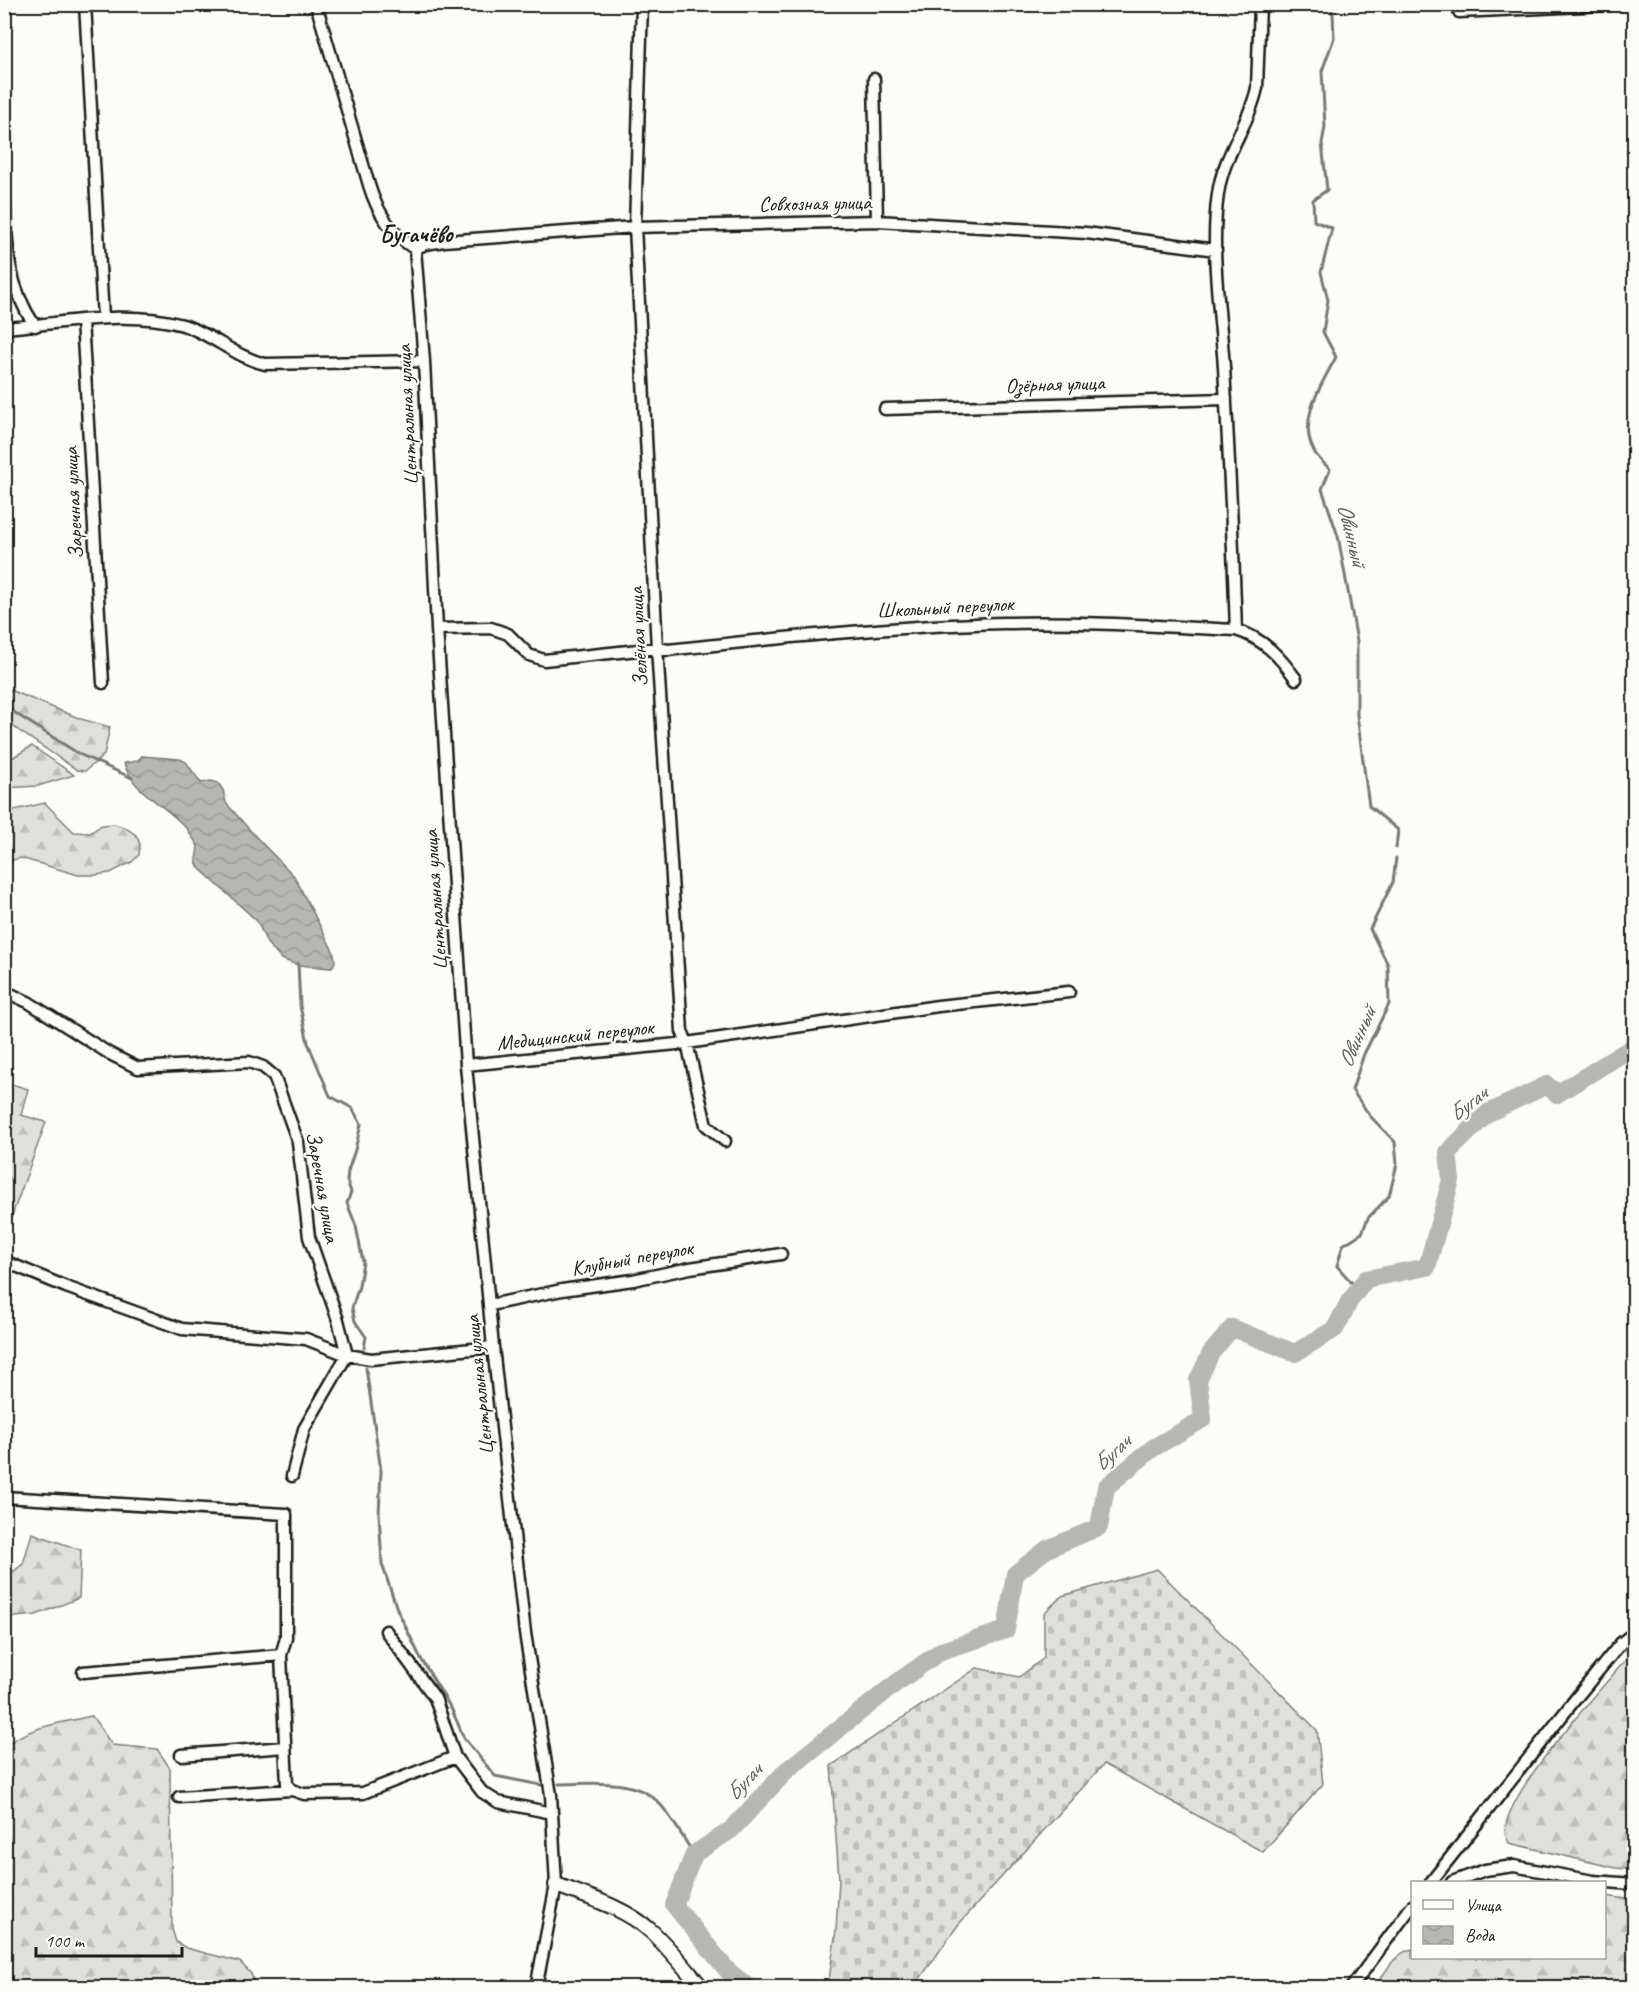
<svg xmlns="http://www.w3.org/2000/svg" width="1639" height="1992" font-family="Caveat,sans-serif">
  <style>
    .forest { fill: url(#forest-firs); stroke: #7e7e7c; stroke-width: 1.5 }
    .cemetery { fill: url(#cemetery-stones); stroke: #7e7e7c; stroke-width: 1.5 }
    .water { fill: url(#water-waves); stroke: #797876; stroke-width: 1.5 }
    .lines { fill: none; stroke-linecap: round; stroke-linejoin: round }
    .stream { stroke: #797876; stroke-width: 3 }
    .river { stroke: #b7b6b2; stroke-width: 18 }
    .street-casing { stroke: #1c1c1c; stroke-width: 15 }
    .secondary-casing { stroke: #1c1c1c; stroke-width: 18 }
    .street { stroke: #fdfcf7; stroke-width: 10 }
    .secondary { stroke: #fdfcf7; stroke-width: 14 }
    .labels { text-anchor: middle; dominant-baseline: central; stroke-width: 4.5; stroke-linejoin: round; paint-order: stroke }
    .street-label { font-size: 21px; fill: #1c1c1c; stroke: #fdfcf7 }
    .water-label { font-size: 22px; font-style: italic; fill: #5a5a58; stroke: #fdfcf7 }
    .quarter-label { font-size: 24px; font-weight: bold; fill: #1c1c1c; stroke: #fdfcf7 }
  </style>
  <defs>
    <pattern id="forest-firs" width="22" height="20" patternUnits="userSpaceOnUse" patternTransform="scale(1.5)"><rect width="22" height="20" fill="#e0dfdb"/><path d="M5 1l3.5 6h-7zM16 11l3.5 6h-7z" fill="#c0bfbb"/></pattern>
    <pattern id="cemetery-stones" width="16" height="16" patternUnits="userSpaceOnUse" patternTransform="scale(1.5)"><rect width="16" height="16" fill="#e0dfdb"/><path d="M2 7V4a2 2 0 0 1 4 0v3zM10 15v-3a2 2 0 0 1 4 0v3z" fill="#c0bfbb"/></pattern>
    <pattern id="water-waves" width="16" height="10" patternUnits="userSpaceOnUse" patternTransform="scale(1.5)"><rect width="16" height="10" fill="#b7b6b2"/><path d="M0 5q4-4 8 0t8 0" fill="none" stroke="#9d9c98"/></pattern>
  </defs>
  <rect width="100%" height="100%" fill="#fdfcf7"/>
  <filter id="ink" filterUnits="userSpaceOnUse"><feTurbulence type="fractalNoise" baseFrequency=".0167" numOctaves="2"/><feDisplacementMap in="SourceGraphic" scale="12" xChannelSelector="R" yChannelSelector="G"/><feConvolveMatrix kernelMatrix="1 2 1 2 8 2 1 2 1" color-interpolation-filters="sRGB"/></filter>
  <g filter="url(#ink)">
    <path class="forest" d="M5 688 81 719 110 727 104 755 85 771 77 770 5 721Z
      M32 746 74 775 38 786 5 788V762Z
      M45 803 74 832 90 833 102 825 114 824 126 828 136 835 140 844 139 855 132 862 110 873 95 875H78L21 858 5 862V812Z
      M5 1082 28 1089 21 1115 46 1122 5 1235Z
      M32 1533 81 1550 79 1598 36 1615 5 1618V1578L23 1564Z
      M1634 1652V1870L1616 1868 1509 1843C1507 1839 1505 1834 1505 1830 1508 1789 1599 1692 1628 1657Z
      M92 1716 112 1745 157 1749 170 1768 172 1929 176 1942 186 1948 240 1962 251 1974 256 1987H5V1746C31 1726 60 1723 92 1716Z
      M1605 1896 1634 1900V1987H1592L1573 1979 1560 1981 1555 1988 1375 1987C1386 1972 1393 1954 1412 1949V1958H1604Z"/>
    <path class="cemetery" d="M1157 1569 1317 1730 1323 1784 1263 1852 1104 1764 958 1925 914 1987H828L836 1930 839 1880 831 1766 977 1668 1019 1677 1044 1658V1613L1062 1596Z"/>
    <path class="water" d="M142 756 180 759 186 762 201 783 211 781 218 783 223 790 226 803 256 837 294 876 333 951C335 958 337 964 330 968L298 965 281 959 267 943 257 921 199 868 196 861 198 846C194 840 190 832 185 827 166 805 133 793 124 763L137 761Z"/>
    <g class="lines">
      <path class="stream" d="M1329 4 1333 14 1334 38 1322 71 1325 127 1322 143 1327 190 1313 200 1314 221 1332 228 1321 272 1328 300 1323 332 1336 357C1322 384 1297 420 1314 451 1317 458 1325 464 1330 469L1322 489 1338 536 1357 641V715L1369 806 1398 830 1396 848
        M4 706 79 754 132 778
        M298 963 300 1006 308 1043 330 1096 352 1108 361 1124 355 1150 348 1171 347 1181 351 1192 347 1203 356 1226 363 1262 359 1286 352 1308 355 1321 366 1337 364 1348
        M1349 1302 1353 1284 1337 1266 1343 1245 1362 1233 1368 1218 1389 1196 1397 1164 1395 1142 1370 1116 1352 1090 1364 1054 1389 1004 1388 965 1370 929 1393 882 1396 858
        M366 1368 381 1471 379 1514 382 1564 397 1609 420 1657 452 1710 464 1738 495 1776 541 1785
        M559 1784C592 1784 636 1777 660 1804 673 1819 683 1838 694 1854"/>
      <path class="river" d="M750 1988 728 1971 674 1905 694 1854 731 1830 787 1770 895 1684 941 1651 1006 1630 1015 1574 1047 1549 1099 1527 1106 1487 1153 1448 1203 1419 1198 1380 1211 1353 1232 1328 1295 1353 1335 1329 1349 1302 1366 1279 1427 1267 1451 1180 1448 1152 1488 1113 1547 1085 1557 1094 1633 1047 1634 1043"/>
      <g class="street-casing">
        <path id="street" d="M85 4 103 318
          M316 4 369 185C377 212 391 234 415 249L424 361 437 629 466 1065 493 1347 525 1633 551 1795 556 1885 536 1988
          M642 4 635 227 657 648 682 1031 687 1043 706 1125 725 1141
          M1260 4 1257 88C1249 125 1223 155 1218 194 1210 249 1220 311 1224 367 1229 455 1233 542 1236 630 1263 638 1280 657 1296 679
          M1459 12 1623 4
          M874 79 877 221
          M4 187C7 240 4 280 35 326
          M415 249 425 244 444 241 635 227 877 221 1086 233 1216 250
          M82 320 103 683
          M4 328C64 324 124 309 183 325 212 334 235 357 265 364L424 361
          M885 409 1226 399
          M437 629 491 628 508 634 529 655 544 660 657 648 668 650C780 638 892 626 1004 623 1082 621 1159 626 1236 630
          M4 991 28 1002 110 1054 138 1068 249 1062 263 1067 274 1076 298 1142 309 1237 338 1320 347 1355 304 1429 292 1476
          M466 1065 687 1043 938 1006 1069 992
          M4 1261 66 1287 182 1329 306 1339 347 1355 371 1359 493 1347
          M490 1305 562 1290 633 1280 690 1268 781 1254
          M4 1497 286 1514V1638L281 1655 287 1785 292 1790 304 1794 363 1793 455 1757
          M386 1631 435 1698 455 1757 482 1792 498 1802 552 1813
          M83 1672 281 1655
          M181 1755 285 1747
          M179 1797 292 1790
          M1431 1882 1577 1697 1621 1643 1634 1633
          M1452 1882 1485 1870 1514 1866 1593 1881 1634 1884
          M1351 1988 1412 1906"/>
      </g>
      <g class="secondary-casing">
        <path id="secondary" d="M556 1885C588 1897 626 1908 652 1932 670 1949 686 1969 702 1988"/>
      </g>
      <use href="#street" class="street"/>
      <use href="#secondary" class="secondary"/>
    </g>
  </g>
  <g class="labels">
    <g class="street-label">
      <text transform="translate(815 203) rotate(-1)">Совхозная улица</text>
      <text transform="translate(1055 384) rotate(-2)">Озёрная улица</text>
      <text transform="translate(407 415) rotate(-93)">Центральная улица</text>
      <text transform="translate(73 503) rotate(-93)">Заречная улица</text>
      <text transform="translate(945 607) rotate(-3)">Школьный переулок</text>
      <text transform="translate(638 637) rotate(-93)">Зелёная улица</text>
      <text transform="translate(435 900) rotate(-94)">Центральная улица</text>
      <text transform="translate(575 1035) rotate(-6)">Медицинский переулок</text>
      <text transform="translate(323 1187) rotate(80)">Заречная улица</text>
      <text transform="translate(632 1258) rotate(-10)">Клубный переулок</text>
      <text transform="translate(479 1385) rotate(-96)">Центральная улица</text>
    </g>
    <g class="water-label">
      <text transform="translate(1352 535) rotate(76)">Овинный</text>
      <text transform="translate(1357 1037) rotate(-66)">Овинный</text>
      <text transform="translate(1468 1104) rotate(-38)">Бугач</text>
      <text transform="translate(1112 1453) rotate(-43)">Бугач</text>
      <text transform="translate(744 1782) rotate(-47)">Бугач</text>
    </g>
    <g class="quarter-label">
      <text x="416" y="234">Бугачёво</text>
    </g>
  </g>
  <rect width="1639" height="1992" fill="none" stroke="#fdfcf7" stroke-width="24"/>
  <rect x="12" y="12" width="1615" height="1968" fill="none" stroke="#1c1c1c" stroke-width="2" filter="url(#ink)"/>
  <rect x="1411" y="1881" width="195" height="78" fill="#fdfcf7" stroke="#a3a29f" stroke-width="1.5"/>
  <rect x="1423" y="1900" width="30" height="9" fill="#fdfcf7" stroke="#a3a29f" stroke-width="1.5"/>
  <text x="1465" y="1911" font-size="18" fill="#1c1c1c">Улица</text>
  <rect x="1423" y="1926" width="30" height="18" fill="url(#water-waves)" stroke="#a3a29f" stroke-width="1.5"/>
  <text x="1465" y="1941" font-size="18" fill="#1c1c1c">Вода</text>
  <path d="M36 1947v9h146v-9" fill="none" stroke="#1c1c1c" stroke-width="3"/>
  <text x="45" y="1947" font-size="18" fill="#1c1c1c" stroke="#fdfcf7" stroke-width="4.5" paint-order="stroke">100 m</text>
</svg>
